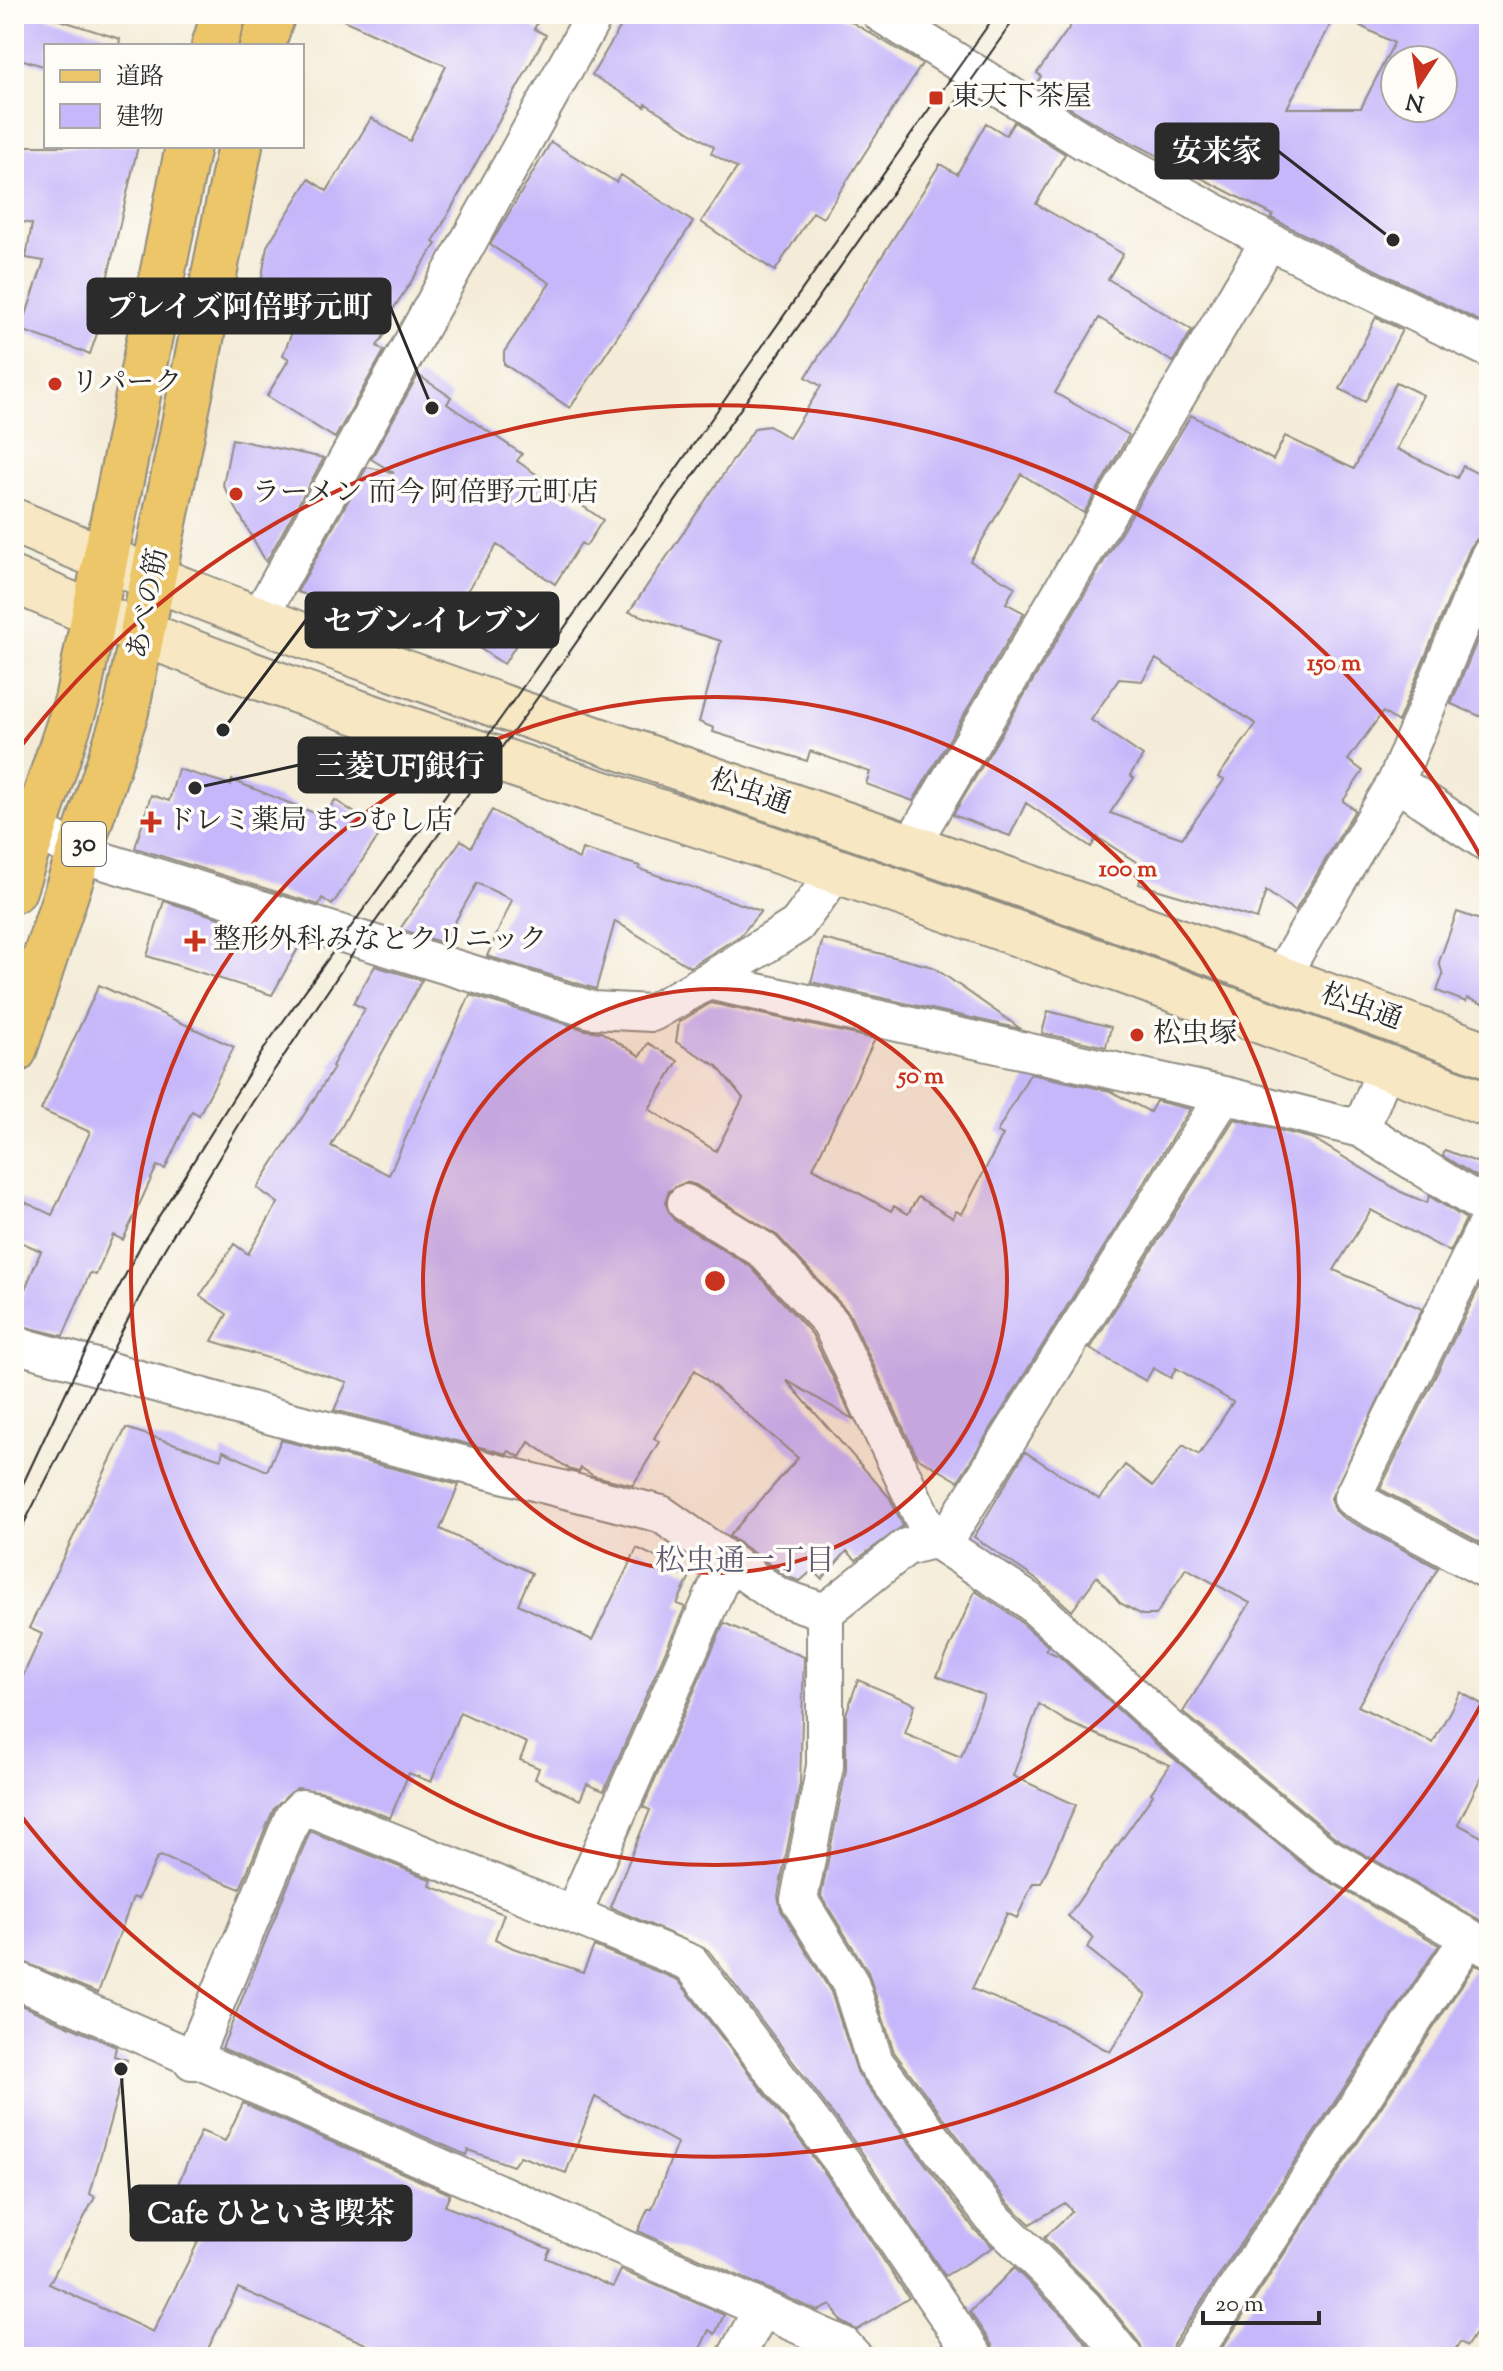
<svg xmlns="http://www.w3.org/2000/svg" width="1503" height="2371" font-family="'Sorts Mill Goudy','Noto Serif JP',serif">
  <style>
    .building { fill: #c6b7fa; fill-rule: evenodd }
    .lines { fill: none; stroke-linecap: round; stroke-linejoin: round }
    .street-casing { stroke: #908c82; stroke-width: 40 }
    .secondary-casing { stroke: #908c82; stroke-width: 48 }
    .primary-casing { stroke: #908c82; stroke-width: 48 }
    .street { stroke: #fff; stroke-width: 36 }
    .secondary { stroke: #f7e8c3; stroke-width: 44 }
    .primary { stroke: #ecc669; stroke-width: 44 }
    .tram { stroke: #2b2b2b; stroke-width: 2 }
    .ring { fill: none; stroke: #c8321e; stroke-width: 4 }
    .poi-dot { fill: #c8321e; stroke: #fdfcf7; stroke-width: 3 }
    .labels { text-anchor: middle; dominant-baseline: central; stroke-width: 7; stroke-linejoin: round; paint-order: stroke }
    .shield { fill: #fdfcf7; stroke: #6a6a68; stroke-width: 2 }
    .shield-label { font-size: 26px; font-weight: bold; fill: #2b2b2b }
    .poi-label { font-size: 28px; fill: #2b2b2b; stroke: #fdfcf7; text-anchor: start }
    .street-label { font-size: 28px; fill: #2b2b2b; stroke: #fdfcf7 }
    .neighbourhood-label { font-size: 30px; fill: #615c73; stroke: #fdfcf7 }
    .centre { fill: #c8321e; stroke: #fdfcf7; stroke-width: 4 }
    .ring-label { font-size: 24px; text-anchor: middle; font-weight: bold; fill: #c8321e; stroke: #fdfcf7; stroke-width: 7; stroke-linejoin: round; paint-order: stroke }
    .leader { fill: none; stroke: #2b2b2b; stroke-width: 3 }
    .callout-dot { fill: #2b2b2b; stroke: #fdfcf7; stroke-width: 3 }
    .callout { fill: #2b2b2b; stroke: #2b2b2b; stroke-width: 3 }
    .callout-label { font-size: 30px; text-anchor: middle; font-weight: bold; fill: #fff }
  </style>
  <rect width="100%" height="100%" fill="#fdfcf7"/>
  <filter id="ink" filterUnits="userSpaceOnUse"><feTurbulence type="fractalNoise" baseFrequency=".0125" numOctaves="2"/><feDisplacementMap in="SourceGraphic" scale="16" xChannelSelector="R" yChannelSelector="G"/><feConvolveMatrix kernelMatrix="1 2 1 2 8 2 1 2 1" color-interpolation-filters="sRGB"/></filter>
  <filter id="wash" filterUnits="userSpaceOnUse"><feTurbulence type="fractalNoise" baseFrequency=".006" numOctaves="4" result="noise"/><feDisplacementMap in="SourceGraphic" scale="32" xChannelSelector="R" yChannelSelector="G"/><feGaussianBlur stdDeviation="1.8" result="paint"/><feColorMatrix in="noise" values="0 0 0 0 0 0 0 0 0 0 0 0 0 0 0 0 0 1.4 0 .05"/><feComposite in="paint" operator="in"/></filter>
  <g filter="url(#wash)">
    <rect width="100%" height="100%" fill="#f4ecd8"/>
    <g id="blocks">
      <path class="building" d="M14 14H41L120 39 119 46H46V67L14 57Z
        M330 14H542L534 29 546 35 433 242 436 244 382 326 388 330 377 346 384 351 335 438 267 396 289 359 283 355 294 327 255 320 267 246 309 179 327 191 371 118 410 141 446 66Z
        M628 14H838L922 64 823 218 813 212 775 271 701 222 737 168 711 153 714 147 646 104 645 107 592 75Z
        M1079 14H1336L1287 108H1361L1394 43 1337 14H1489V326L1279 222 1271 218 1273 215 1096 124 1035 86 1041 76 1037 73ZM1395 60H1443V108H1395Z
        M1014 122 1065 154 1036 204 1123 254 1108 279 1192 330 1173 362 1099 318 1055 393 1129 435 1084 513 1021 474 970 561 1015 587 1006 603 1024 613 913 801 866 784 870 772 810 751 807 761 713 732 714 728 699 722 721 641 629 612 755 428 769 426 789 438 821 386 806 377 940 164 957 174 986 123 1006 135Z
        M551 142 616 182 621 175 693 222 570 408 504 364V352L550 283 490 245Z
        M26 146H138L106 284 113 287 90 354 21 330 44 261 26 258 32 224 14 220Z
        M1376 317 1402 330 1365 402 1340 389Z
        M418 375 451 397 447 404 522 454 517 461 603 520 586 546 581 543 555 584 497 545 462 599 521 637 504 664 442 624 438 637 297 592 367 467 394 473 371 459Z
        M1396 382 1423 395 1397 449 1457 478 1463 466 1489 479V535L1477 539 1470 548 1398 722 1383 712 1348 760 1363 771 1343 801 1355 810 1295 911 1266 891 1257 919 1139 884 1144 867 1097 837 1091 847 1026 803 1010 836 953 815 1191 415 1273 460 1285 436 1354 469ZM1156 659 1256 724 1218 777 1224 780 1182 838 1110 813 1134 778 1130 775 1143 756 1091 720 1119 679 1142 681Z
        M232 439 324 458 266 562 223 485Z
        M1489 611V720L1451 704Z
        M178 769 231 785 232 780 324 817 335 800 382 831 332 905 322 898 319 905 135 848 151 795 169 801Z
        M492 810 579 859 582 849 640 866 639 869 761 911 741 935 690 967 615 921 596 989 487 956 512 900 477 883 443 943 400 929 461 840 471 847Z
        M164 901 301 943 272 995 147 956Z
        M1457 912 1489 923V1006L1467 998 1466 1002 1437 991 1443 975 1439 962Z
        M823 939 933 967 1021 1029 811 982Z
        M375 966 422 980 331 1146 389 1175 470 995 586 1030 601 1032 640 1056 648 1043 678 1061 649 1109 716 1151 743 1098 717 1066 676 1042 679 1022 711 1003 875 1039 813 1168 891 1211 894 1206 908 1214 918 1197 953 1218 956 1211 962 1214 1003 1135 997 1132 1030 1074 1110 1091 1150 1112 1156 1101 1190 1109 958 1481 917 1457 849 1313 778 1236 696 1185 686 1182 669 1191 665 1203 674 1220 750 1266 812 1334 853 1419 786 1380 890 1498 903 1526 856 1560 847 1551 822 1579 813 1570 800 1581 788 1577 729 1536 798 1458 695 1370 654 1438 659 1442 633 1485 594 1476 581 1468 579 1472 571 1470 529 1442 520 1457 509 1451 507 1454 334 1410 347 1382 212 1341 227 1314 200 1296 234 1244 248 1254 278 1203 257 1188 334 1068 332 1066 365 1009 353 1003Z
        M99 985 234 1047 199 1115 192 1111 165 1169 157 1166 123 1240 113 1235 96 1275 90 1273 63 1336 14 1324V1315L41 1251 14 1239V1197L52 1215 90 1132 41 1110Z
        M1048 1011 1111 1027 1106 1047 1042 1033Z
        M1234 1119 1314 1139 1401 1192 1427 1203 1429 1196 1466 1219 1450 1252 1371 1210 1334 1270 1422 1309 1331 1498 1334 1509 1342 1517 1438 1568 1358 1706 1433 1743 1460 1692 1489 1708V1761L1458 1824 1489 1841V1925L1336 1838 1183 1712 1250 1603 1186 1568 1156 1615H1142L1120 1603 1097 1576 1072 1611 1040 1582 974 1537 1025 1452 1099 1499 1125 1465 1153 1486 1183 1445 1199 1455 1233 1402 1176 1368 1171 1378 1153 1368 1146 1381 1090 1349Z
        M1445 1150 1489 1167V1184L1443 1156Z
        M1489 1267V1547L1380 1489Z
        M126 1428 221 1459 223 1451 267 1471 281 1440 459 1485 440 1529 532 1573 518 1604 592 1640 637 1548 691 1574 677 1604 685 1607 604 1791 587 1784 580 1800 535 1779 539 1768 520 1760 527 1743 460 1712 431 1782 409 1773 390 1818 325 1792 297 1788 274 1808 240 1889 161 1856 157 1858 138 1899 133 1897 98 1993 14 1958V1696L42 1634 29 1628Z
        M975 1591 1015 1617 1048 1646 1045 1650 1059 1656 1155 1743 1311 1871 1439 1945 1173 2345 1170 2357H1144L1140 2344 1099 2293 1044 2238 1072 2211 1065 2203 1030 2224 1008 2203 894 2052 868 1972 821 1896 846 1770V1714L858 1680 915 1704 905 1734 961 1757 984 1695 937 1676ZM1039 1704 1067 1722 1170 1765 1151 1793 1153 1795 1068 1916 1094 1938 1087 1948 1146 1995 1110 2052 1061 2025 972 1989 1007 1913 1017 1918 1033 1883H1041L1076 1805 1013 1776Z
        M724 1623 804 1657 800 1784 778 1896 781 1910 831 1992 858 2074 975 2230 993 2247 945 2276 861 2151 708 1950 610 1907 650 1810 643 1807Z
        M310 1831 432 1880 430 1886 504 1914 495 1939 513 1948 583 1972 594 1946 678 1980 827 2176 909 2298 857 2330 841 2321 831 2305 818 2311 638 2231 648 2209H652L677 2143 595 2097 566 2173 520 2156 513 2166 468 2150 466 2155 222 2048Z
        M1475 1965 1489 1970V2311L1467 2346 1460 2342 1450 2357H1216Z
        M14 2002 116 2047 114 2056 127 2060 90 2194 95 2197 49 2284 153 2332 204 2230 165 2214 201 2131 225 2141 243 2103 450 2194 445 2206 550 2249 546 2258 613 2287 621 2270 724 2315 715 2334 709 2330 696 2357H395L238 2288 204 2357H14Z
        M1014 2268 1067 2320 1097 2357H996L992 2345 970 2312Z"/>
    </g>
  </g>
  <g filter="url(#ink)">
    <use href="#blocks" fill-opacity="0" stroke="#908c82" stroke-width="2"/>
    <g class="lines">
      <g class="street-casing">
        <path id="street" d="M881 14 1085 142 1269 241 1489 349
          M259 618 595 14
          M1396 782 1489 844
          M14 817 81 854 592 1010 652 1013 708 981 1224 1095 1361 1129 1489 1209
          M910 847 1269 241
          M1280 978 1396 782 1489 556
          M708 981 797 925 837 871
          M1361 1129 1386 1067
          M686 1203 763 1250 830 1322 932 1538 1028 1600 1168 1727 1324 1855 1489 1949
          M1489 1219 1352 1498 1489 1571
          M14 1344 279 1418 661 1514 778 1596 825 1612 906 1547 948 1536 1224 1095
          M825 1612V1766L799 1900 850 1983 875 2062 992 2217 1083 2306 1124 2357
          M573 1914 728 1562
          M14 1979 762 2309 843 2345 854 2357
          M192 2061 293 1817 302 1808 317 1811 691 1963 844 2164 975 2357
          M736 2357 762 2309
          M1191 2357 1469 1937"/>
      </g>
      <g class="secondary-casing">
        <path id="secondary" d="M14 521C336 658 670 763 1000 877 1164 934 1326 996 1489 1055
          M14 580C256 686 512 763 763 846 1007 928 1248 1016 1489 1105"/>
      </g>
      <g class="primary-casing">
        <path id="primary" d="M214 46 224 14
          M262 46 273 14
          M14 890 77 700 188 146
          M14 1051 126 712 240 146"/>
      </g>
      <use href="#street" class="street"/>
      <use href="#secondary" class="secondary"/>
      <use href="#primary" class="primary"/>
      <path class="tram" d="M14 1503 79 1364 142 1243 269 1041 508 708 996 14
        M14 1543 162 1253 252 1103 362 940 526 714 1018 14"/>
    </g>
  </g>
  <circle cx="715" cy="1281" r="292" fill="#c8321e" fill-opacity=".12"/>
  <g class="ring">
    <circle cx="715" cy="1281" r="292"/>
    <circle cx="715" cy="1281" r="584"/>
    <path d="M1488 1692A876 876 0 0 1 15 1808M15 754A876 876 0 0 1 1488 870"/>
  </g>
  <g class="poi-dot">
    <rect x="928" y="90" width="16" height="16" rx="4"/>
    <circle cx="55" cy="384" r="8"/>
    <circle cx="236" cy="494" r="8"/>
    <path d="M147 810h8v8h8v8h-8v8h-8v-8h-8v-8h8z"/>
    <path d="M191 929h8v8h8v8h-8v8h-8v-8h-8v-8h8z"/>
    <circle cx="1137" cy="1035" r="8"/>
  </g>
  <g class="labels">
    <rect class="shield" x="62" y="822" width="44" height="44" rx="6"/>
    <g class="shield-label">
      <text x="84" y="844">30</text>
    </g>
    <g class="poi-label">
      <text x="952" y="98">東天下茶屋</text>
      <text x="71" y="384">リパーク</text>
      <text x="252" y="494">ラーメン 而今 阿倍野元町店</text>
      <text x="167" y="822">ドレミ薬局 まつむし店</text>
      <text x="213" y="941">整形外科みなとクリニック</text>
      <text x="1153" y="1035">松虫塚</text>
    </g>
    <g class="street-label">
      <text transform="translate(149 604) rotate(-79)">あべの筋</text>
      <text transform="translate(750 793) rotate(19)">松虫通</text>
      <text transform="translate(1361 1008) rotate(20)">松虫通</text>
    </g>
    <g class="neighbourhood-label">
      <text x="745" y="1562">松虫通一丁目</text>
    </g>
  </g>
  <circle cx="715" cy="1281" r="12" class="centre"/>
  <g class="ring-label">
    <text x="1334" y="670">150 m</text>
    <text x="1128" y="876">100 m</text>
    <text x="921" y="1083">50 m</text>
  </g>
  <path class="leader" d="M1393 240L1278 151M432 408L390 306M223 730L306 620M195 788L299 765M121 2069L131 2213"/>
  <g class="callout-dot">
    <circle cx="1393" cy="240" r="8"/>
    <circle cx="432" cy="408" r="8"/>
    <circle cx="223" cy="730" r="8"/>
    <circle cx="195" cy="788" r="8"/>
    <circle cx="121" cy="2069" r="8"/>
  </g>
  <g class="callout">
    <rect x="1156" y="124" width="122" height="54" rx="8"/>
    <rect x="88" y="279" width="302" height="54" rx="8"/>
    <rect x="306" y="593" width="252" height="54" rx="8"/>
    <rect x="299" y="738" width="202" height="54" rx="8"/>
    <rect x="131" y="2186" width="280" height="54" rx="8"/>
  </g>
  <g class="callout-label">
    <text x="1217" y="161">安来家</text>
    <text x="239" y="317">プレイズ阿倍野元町</text>
    <text x="432" y="631">セブン-イレブン</text>
    <text x="400" y="776">三菱UFJ銀行</text>
    <text x="271" y="2223">Cafe ひといき喫茶</text>
  </g>
  <rect width="1503" height="2371" fill="none" stroke="#fdfcf7" stroke-width="48"/>
  <rect x="44" y="44" width="260" height="104" fill="#fdfcf7" stroke="#a9a8a5" stroke-width="2"/>
  <rect x="60" y="70" width="40" height="12" fill="#ecc669" stroke="#a9a8a5" stroke-width="2"/>
  <text x="116" y="84" font-size="24" fill="#2b2b2b">道路</text>
  <rect x="60" y="104" width="40" height="24" fill="#c6b7fa" stroke="#a9a8a5" stroke-width="2"/>
  <text x="116" y="124" font-size="24" fill="#2b2b2b">建物</text>
  <g transform="translate(1419 84) rotate(192)"><circle r="38" fill="#fdfcf7" stroke="#a9a8a5" stroke-width="2"/>
  <path d="M0-6L14 30L0 20L-14 30Z" fill="#c8321e"/>
  <text y="-12" font-size="22" font-weight="bold" text-anchor="middle" fill="#2b2b2b">N</text>
  </g>
  <path d="M1203 2311v12h116v-12" fill="none" stroke="#2b2b2b" stroke-width="4"/>
  <text x="1215" y="2311" font-size="24" fill="#2b2b2b" stroke="#fdfcf7" stroke-width="6" paint-order="stroke">20 m</text>
</svg>
